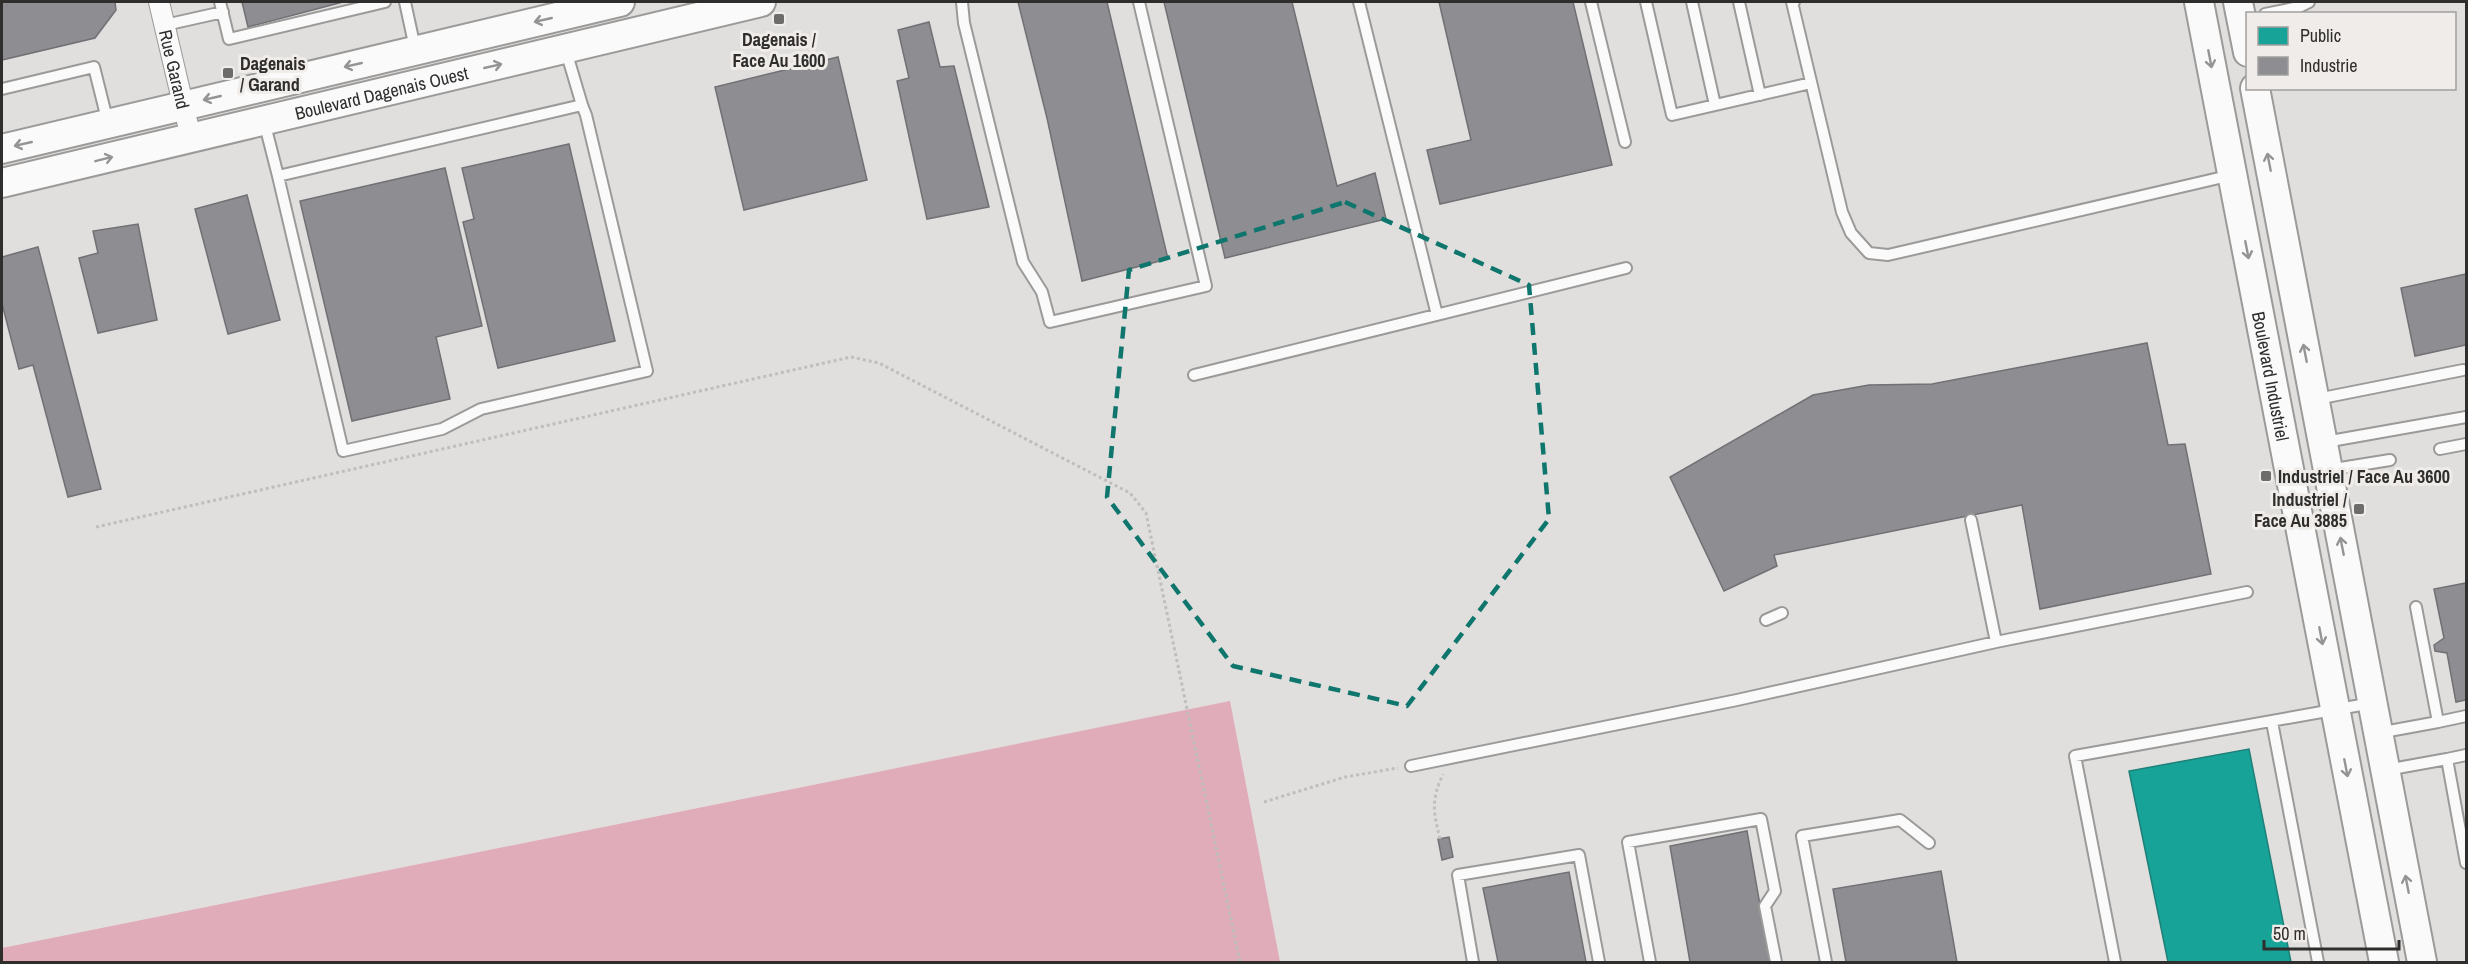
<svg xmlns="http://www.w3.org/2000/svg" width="2468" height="964" font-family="'Archivo Narrow',sans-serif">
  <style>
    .forest { fill: #e1acb9 }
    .public { fill: #17a398; stroke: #1e8078; stroke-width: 1.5 }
    .industry { fill: #8d8d92; stroke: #717074; stroke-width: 1.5 }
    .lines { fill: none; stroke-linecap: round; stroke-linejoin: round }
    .lane-casing { stroke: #9b9a99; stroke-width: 14 }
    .street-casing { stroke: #9b9a99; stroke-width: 22 }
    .secondary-casing { stroke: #9b9a99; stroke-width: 32 }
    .path { stroke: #bebebd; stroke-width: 3; stroke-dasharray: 3 3; stroke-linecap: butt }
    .lane { stroke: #fafafa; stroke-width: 10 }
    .street { stroke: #fafafa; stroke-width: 20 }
    .secondary { stroke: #fafafa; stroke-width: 28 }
    .oneway { stroke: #949494 }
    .marked { fill: none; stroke: #0f766e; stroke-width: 4.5; stroke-dasharray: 12 8; stroke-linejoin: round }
    .poi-dot { fill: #6d6c6b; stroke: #efece9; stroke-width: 2 }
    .labels { text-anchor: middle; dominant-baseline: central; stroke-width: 6; stroke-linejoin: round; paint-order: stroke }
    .poi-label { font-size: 18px; font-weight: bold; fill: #2f2e2d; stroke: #efece9; text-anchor: start }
    .street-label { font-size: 18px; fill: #2f2e2d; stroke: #efece9 }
  </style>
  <rect width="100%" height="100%" fill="#e1dfdd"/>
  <path class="forest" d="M1230 701 1280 962H2V948Z"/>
  <path class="public" d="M2249 749 2291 962H2168L2129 771Z"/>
  <path class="industry" d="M2 2H115L116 10 95 38 2 60Z
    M242 2H343L248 27Z
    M1018 2H1107L1168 259 1082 281 1047 118Z
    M1164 2H1292L1337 186 1375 173 1386 219 1225 258Z
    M1439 2H1573L1612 165 1440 204 1427 150 1471 140Z
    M929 22 940 67 954 66 989 207 927 219 897 81 909 78 898 30Z
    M838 57 867 180 744 210 715 87Z
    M569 144 615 341 498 368 463 222 474 219 462 168Z
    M445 168 482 326 436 337 450 399 352 421 300 201Z
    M247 195 280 320 228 334 195 209Z
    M138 224 157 320 98 333 79 258 98 253 93 231Z
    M38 247 101 489 68 497 33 365 19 369 2 304V257Z
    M2466 274V345L2415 356 2401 288Z
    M2147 343 2168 445 2185 444 2211 574 2040 609 2022 505 1774 555 1777 566 1724 591 1670 477 1813 395 1869 385 1932 384Z
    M2466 583V700L2456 702 2447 653 2435 651 2434 645 2444 638 2434 589Z
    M1747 831 1770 962H1690L1670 846Z
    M1449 837 1453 857 1442 860 1438 839Z
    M1941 871 1957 962H1846L1833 889Z
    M1569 872 1586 962H1498L1483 888Z"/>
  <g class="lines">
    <g class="lane-casing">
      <path id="lane" d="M220 2 229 39 385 2
        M405 2 415 48
        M962 2 964 23 1023 262 1042 292 1050 322 1206 286 1139 2
        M1359 2 1437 315
        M1591 2 1625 142
        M1646 2 1672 115 1811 83
        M1692 2 1715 105
        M1739 2 1760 95
        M1794 2H1792L1842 212 1851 233 1869 253 1888 255 2232 175
        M2265 14 2299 7 2309 2
        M165 25 223 12
        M2 89 94 67 108 123
        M264 121 278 176 582 105 566 51
        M278 176 343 451 442 429 481 409 647 371 586 115 582 105
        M1194 375 1626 268
        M2317 399 2463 370
        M2325 442 2466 417
        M2440 449 2466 444
        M2328 470 2390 460
        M1971 520 1996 642 2247 592
        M1766 620 1782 613
        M2272 722 2318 962
        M2438 722 2466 716
        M2378 733 2438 722 2416 607
        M2447 759 2466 755
        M1411 766 1737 700 1996 642
        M2386 770 2447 759 2466 863
        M1473 962 1458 875 1579 855 1599 962
        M1650 962 1628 842 1761 819 1775 891 1765 906 1776 962
        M1826 962 1802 836 1900 820 1929 843
        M2115 962 2075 756 2372 703"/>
    </g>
    <g class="street-casing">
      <g id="street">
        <path id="s1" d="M159 2 191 138"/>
      </g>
    </g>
    <g class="secondary-casing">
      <g id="secondary">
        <path id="s2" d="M2199 2 2384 962"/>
        <path d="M2238 2 2248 52"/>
        <path d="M2255 88 2422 962"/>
        <path d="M2 149 620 2"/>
        <path id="s3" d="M2 183 761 2"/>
      </g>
    </g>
    <path class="path" d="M96 527 851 357 879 363 1130 493 1146 513 1240 962
      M1264 802 1345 777 1398 768
      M1440 839C1433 810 1431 801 1443 774"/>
    <use href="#lane" class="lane"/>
    <use href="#street" class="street"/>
    <use href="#secondary" class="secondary"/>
  </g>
  <defs><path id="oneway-shaft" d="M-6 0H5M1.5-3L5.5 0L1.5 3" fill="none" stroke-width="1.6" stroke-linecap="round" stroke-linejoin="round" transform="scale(1.5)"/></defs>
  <g class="oneway">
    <use href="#oneway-shaft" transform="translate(543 20) rotate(167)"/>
    <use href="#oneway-shaft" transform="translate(2210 59) rotate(79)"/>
    <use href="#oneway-shaft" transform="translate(353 65) rotate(167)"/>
    <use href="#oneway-shaft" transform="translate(493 66) rotate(-13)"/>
    <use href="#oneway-shaft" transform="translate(212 98) rotate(167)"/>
    <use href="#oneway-shaft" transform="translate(23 144) rotate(167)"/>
    <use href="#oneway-shaft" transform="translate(104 159) rotate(-14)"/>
    <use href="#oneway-shaft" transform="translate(2269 162) rotate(-101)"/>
    <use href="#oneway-shaft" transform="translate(2247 250) rotate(79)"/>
    <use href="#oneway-shaft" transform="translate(2305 353) rotate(-101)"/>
    <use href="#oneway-shaft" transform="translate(2342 546) rotate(-101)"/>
    <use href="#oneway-shaft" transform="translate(2321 636) rotate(79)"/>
    <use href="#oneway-shaft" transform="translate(2346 768) rotate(79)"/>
    <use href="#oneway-shaft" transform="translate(2407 884) rotate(-101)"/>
  </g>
  <path class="marked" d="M1345 202 1529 285 1549 519 1407 706 1233 666 1107 497 1129 270Z"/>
  <g class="poi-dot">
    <rect x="773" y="13" width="12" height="12" rx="3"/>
    <rect x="222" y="67" width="12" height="12" rx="3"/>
    <rect x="2260" y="470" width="12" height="12" rx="3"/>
    <rect x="2353" y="503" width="12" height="12" rx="3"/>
  </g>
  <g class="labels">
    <g class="poi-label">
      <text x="779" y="39" text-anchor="middle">Dagenais /<tspan x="779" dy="21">Face Au 1600</tspan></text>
      <text x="240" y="63">Dagenais<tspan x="240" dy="21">/ Garand</tspan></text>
      <text x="2278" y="476">Industriel / Face Au 3600</text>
      <text x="2347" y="499" text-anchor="end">Industriel /<tspan x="2347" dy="21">Face Au 3885</tspan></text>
    </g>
    <g class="street-label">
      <text stroke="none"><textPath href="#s1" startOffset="69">Rue Garand</textPath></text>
      <text stroke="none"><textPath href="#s3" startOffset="390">Boulevard Dagenais Ouest</textPath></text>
      <text stroke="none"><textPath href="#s2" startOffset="381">Boulevard Industriel</textPath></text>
    </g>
  </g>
  <rect width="2468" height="964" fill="none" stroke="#2f2e2d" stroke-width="6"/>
  <rect x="2246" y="12" width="210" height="78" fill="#efece9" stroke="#a2a09e" stroke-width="1.5"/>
  <rect x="2258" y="27" width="30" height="18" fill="#17a398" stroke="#a2a09e" stroke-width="1.5"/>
  <text x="2300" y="42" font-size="18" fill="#2f2e2d">Public</text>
  <rect x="2258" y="57" width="30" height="18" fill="#8d8d92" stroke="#a2a09e" stroke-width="1.5"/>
  <text x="2300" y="72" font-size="18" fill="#2f2e2d">Industrie</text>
  <path d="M2264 940v9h135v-9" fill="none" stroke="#2f2e2d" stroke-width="3"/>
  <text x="2273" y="940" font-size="18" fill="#2f2e2d" stroke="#efece9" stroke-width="4.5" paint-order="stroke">50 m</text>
</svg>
